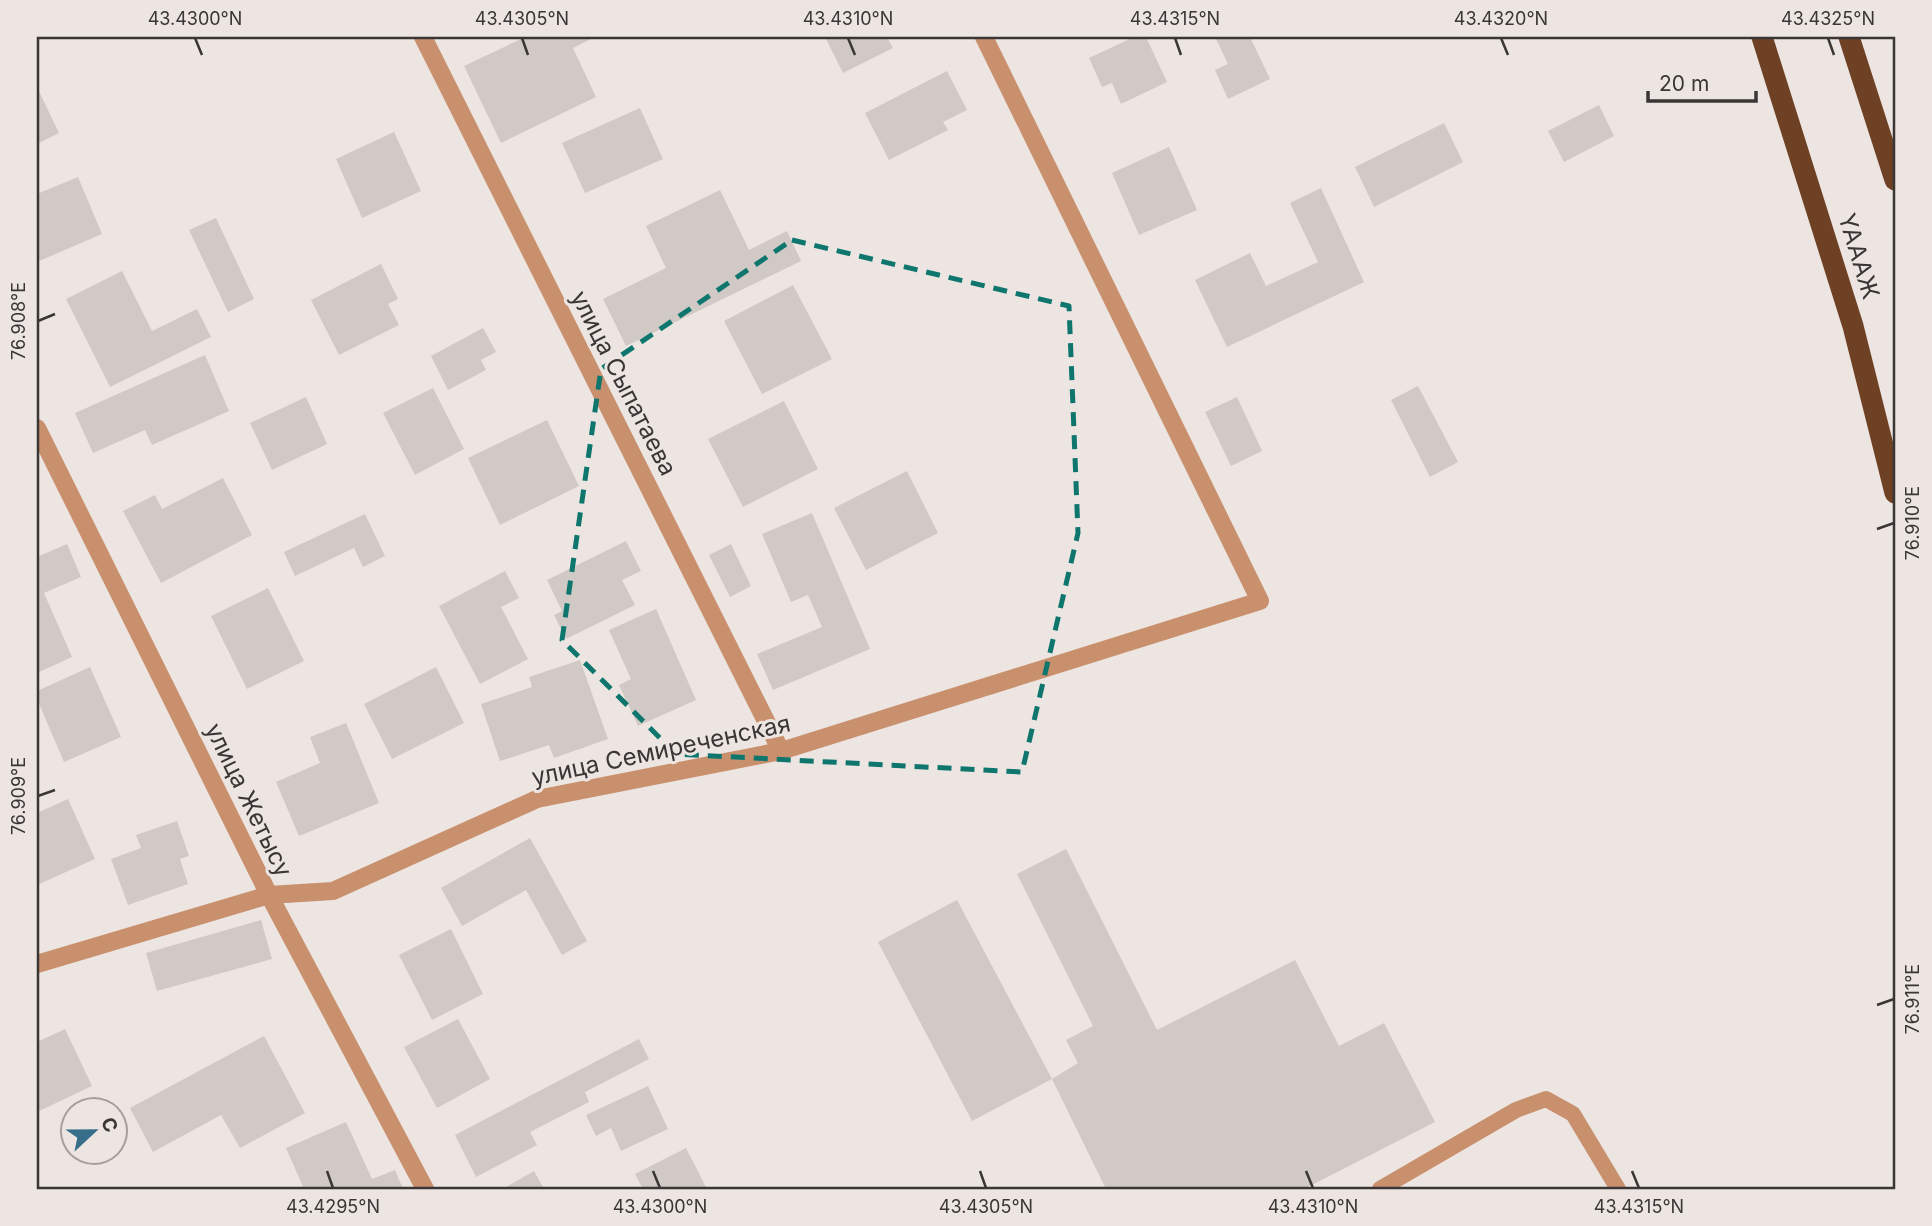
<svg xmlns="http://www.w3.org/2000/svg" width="1932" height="1226" font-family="Inter,sans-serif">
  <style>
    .building { fill: #d0c9c5 }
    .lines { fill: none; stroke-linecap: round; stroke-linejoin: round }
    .service { stroke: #c9906e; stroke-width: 16 }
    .minor { stroke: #c9906e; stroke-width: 18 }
    .motorway { stroke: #6e4125; stroke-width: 21 }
    .marked { fill: none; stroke: #0f766e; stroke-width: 5; stroke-dasharray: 14 9; stroke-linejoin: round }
    .ticks { fill: none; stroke: #393635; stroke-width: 2.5 }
    .labels { text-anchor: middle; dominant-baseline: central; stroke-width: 6; stroke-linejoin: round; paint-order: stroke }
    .street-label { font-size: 24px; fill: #393635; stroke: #ede5e1 }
    .neatline { fill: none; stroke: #393635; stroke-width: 2.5 }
    .ticks-label { font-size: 18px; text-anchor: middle; fill: #393635 }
  </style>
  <rect width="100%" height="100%" fill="#ede5e1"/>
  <path class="building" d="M525 37H595L573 48 596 97 501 143 464 66Z
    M825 37H887L893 48 843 73Z
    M1134 37H1146L1167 82 1121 104 1112 83 1102 87 1089 58Z
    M1215 37H1250L1270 79 1228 99 1215 70 1228 64Z
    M947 71 967 110 943 122 948 130 889 160 865 113Z
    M37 87 59 133 37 144Z
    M1599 105 1614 136 1564 162 1548 131Z
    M640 108 663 159 585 193 562 143Z
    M1444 123 1463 162 1374 207 1355 167Z
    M394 132 421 191 362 218 336 159Z
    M1169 147 1197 210 1139 235 1112 173Z
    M78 177 102 234 37 262V194Z
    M1321 188 1364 282 1227 347 1195 280 1250 253 1266 286 1318 262 1290 203Z
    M720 190 749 250 787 231 801 261 626 346 603 299 666 268 646 226Z
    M216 218 254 299 228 312 189 230Z
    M381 264 398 299 388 304 399 325 339 355 311 300Z
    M122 271 152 331 197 309 211 337 110 387 66 299Z
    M793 285 832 359 762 394 724 321Z
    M483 328 496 352 481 360 486 370 448 390 431 356Z
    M205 355 229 411 152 445 145 430 93 453 75 413Z
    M1418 386 1458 462 1430 477 1391 400Z
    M433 388 464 449 415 475 383 413Z
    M306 397 327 444 272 470 250 423Z
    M1237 397 1262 451 1231 466 1205 412Z
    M784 401 818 469 743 507 708 439Z
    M547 420 579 486 500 525 468 458Z
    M907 471 938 533 866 570 834 508Z
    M223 478 252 535 161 583 123 511 155 495 162 509Z
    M812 513 870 649 773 690 757 654 822 627 808 595 791 602 762 534Z
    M365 514 385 556 363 567 354 548 295 576 284 552Z
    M626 541 641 571 622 580 635 605 566 639 554 615 562 611 547 580Z
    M67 544 81 577 44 593 72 657 37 673V557Z
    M731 544 751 586 730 597 709 555Z
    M505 571 519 598 501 607 528 659 480 684 439 606Z
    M268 588 304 661 247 689 211 616Z
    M656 609 696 700 638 726 619 685 631 679 609 630Z
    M580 660 608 739 554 758 549 745 500 761 481 704 532 687 529 677Z
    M90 667 121 737 64 762 37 699V691Z
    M436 667 464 723 392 759 364 704Z
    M346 723 379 803 299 836 276 782 320 763 310 737Z
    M68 799 95 859 37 885V813Z
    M177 821 189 856 180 859 188 884 128 905 111 859 141 848 136 835Z
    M530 838 587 941 562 955 526 890 462 926 441 888Z
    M1066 849 1157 1030 1295 960 1339 1046 1384 1023 1435 1122 1304 1189H1106L1052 1079 1078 1063 1066 1040 1093 1026 1017 874Z
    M957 900 1052 1079 972 1121 878 942Z
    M261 920 272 959 157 991 146 953Z
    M451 929 483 994 432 1020 399 955Z
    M458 1019 490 1079 437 1108 404 1047Z
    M65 1029 92 1086 37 1112V1042Z
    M264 1036 305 1113 240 1148 221 1115 153 1152 130 1108Z
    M639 1039 649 1059 585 1092 589 1102 530 1132 537 1145 476 1177 455 1135Z
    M648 1086 668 1129 621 1151 611 1128 596 1136 586 1115Z
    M346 1122 372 1179 395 1170 403 1189H304L286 1148Z
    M686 1148 707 1189H643L635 1174Z
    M534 1171 544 1189H503Z"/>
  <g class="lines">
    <path class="service" d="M1380 1189 1516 1110 1546 1099 1573 1114 1618 1189"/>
    <path class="minor" d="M423 37 781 751
      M37 428 269 895 425 1189
      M37 964 269 895 333 891 537 799 781 751 1260 601 984 37"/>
    <path class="motorway" d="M1762 37 1853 326 1895 493
      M1849 37 1895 180"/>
  </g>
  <path class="marked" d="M792 240 1069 306 1078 533 1022 772 676 754 562 640 601 369Z"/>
  <path class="ticks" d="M195 38 202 55M522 38 528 55M848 38 855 55M1175 38 1181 55M1501 38 1508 55M1828 38 1834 55M38 321 55 314M1877 529 1894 523M38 796 55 790M1877 1005 1894 999M327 1171 333 1188M653 1171 660 1188M980 1171 986 1188M1306 1171 1313 1188M1632 1171 1639 1188"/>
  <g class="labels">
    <g class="street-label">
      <text transform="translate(1859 256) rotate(73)">ҮАААЖ</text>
      <text transform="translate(624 383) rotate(63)">улица Сыпатаева</text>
      <text transform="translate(661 750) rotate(-12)">улица Семиреченская</text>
      <text transform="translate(249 800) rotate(64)">улица Жетысу</text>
    </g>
  </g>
  <rect width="1932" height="1226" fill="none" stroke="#ede5e1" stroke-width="77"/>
  <g transform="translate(94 1131) rotate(68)"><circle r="33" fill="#ede5e1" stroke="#a59f9c" stroke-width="2"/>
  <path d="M0-5L12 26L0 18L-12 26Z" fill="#376e89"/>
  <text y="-10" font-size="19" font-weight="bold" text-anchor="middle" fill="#393635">С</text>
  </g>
  <path d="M1648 91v10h108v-10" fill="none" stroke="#393635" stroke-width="3.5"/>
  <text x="1659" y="91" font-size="21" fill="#393635" stroke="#ede5e1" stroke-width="5" paint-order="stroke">20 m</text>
  <rect x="38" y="38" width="1856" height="1150" class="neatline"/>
  <g class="ticks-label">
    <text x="195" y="25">43.4300°N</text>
    <text x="522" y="25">43.4305°N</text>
    <text x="848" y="25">43.4310°N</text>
    <text x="1175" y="25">43.4315°N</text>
    <text x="1501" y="25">43.4320°N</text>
    <text x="1828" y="25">43.4325°N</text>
    <text transform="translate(19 321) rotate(-90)" y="6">76.908°E</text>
    <text transform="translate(1913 523) rotate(-90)" y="6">76.910°E</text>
    <text transform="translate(19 796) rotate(-90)" y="6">76.909°E</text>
    <text transform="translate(1913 999) rotate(-90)" y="6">76.911°E</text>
    <text x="333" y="1213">43.4295°N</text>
    <text x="660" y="1213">43.4300°N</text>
    <text x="986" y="1213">43.4305°N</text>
    <text x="1313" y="1213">43.4310°N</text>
    <text x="1639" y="1213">43.4315°N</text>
  </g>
</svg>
